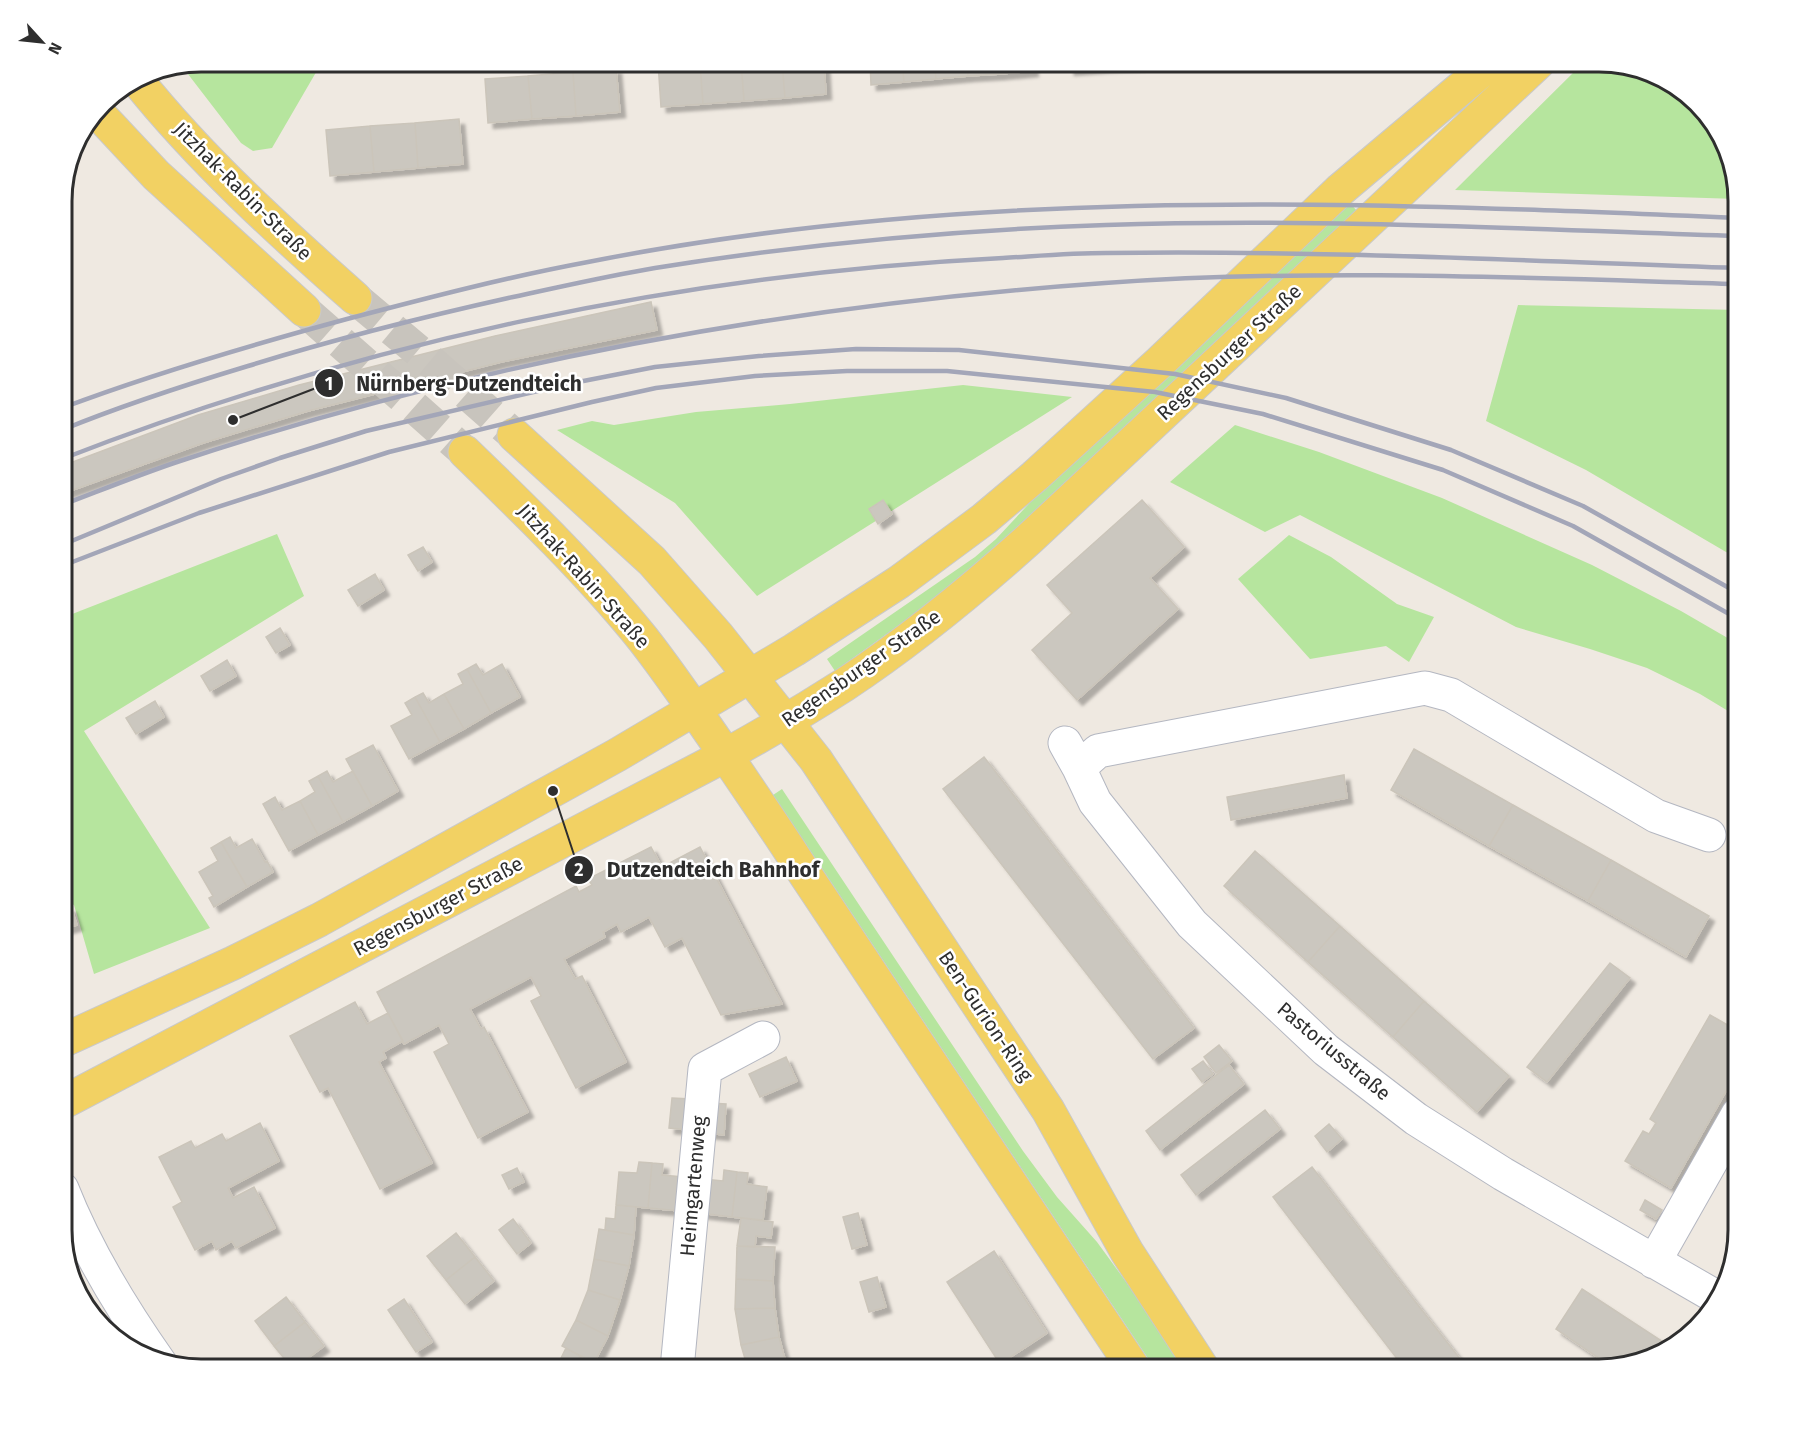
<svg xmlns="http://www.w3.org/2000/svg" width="1800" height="1431" viewBox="0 0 1800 1431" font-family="'Fira Sans',sans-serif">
<defs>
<filter id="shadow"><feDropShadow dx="5.5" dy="5.5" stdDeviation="1.5" flood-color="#0004"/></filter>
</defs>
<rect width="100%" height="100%" fill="#efe9e1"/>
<!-- green -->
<path fill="#b6e59e" d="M201,62H322L272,148L253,151L241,143L181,65Z
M1588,62H1600L1644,69L1691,96L1724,139L1738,199L1455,190L1578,68Z
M1347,200L1358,212L1008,538L937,598L835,671L827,659L975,557L996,539L1051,480Z
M1518,305L1738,310V559L1586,470L1486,421Z
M963,385L1072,397L757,596L675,503L557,430L592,421L614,425L696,412L790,404Z
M1235,425L1319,452L1442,498L1592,565L1681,611L1738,644V717L1700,694L1647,668L1590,649L1516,627L1300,515L1265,532L1170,482Z
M277,534L304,596L84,731L210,928L94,974L74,905L62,898V618Z
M1289,535L1331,557L1397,604L1434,617L1409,662L1386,646L1310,659L1238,579Z
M782,789L1023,1151L1057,1197L1097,1242L1140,1301L1186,1369H1155L773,795Z"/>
<!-- building -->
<path fill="#cbc7bf" stroke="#cbc5ba" stroke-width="1.5" filter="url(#shadow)" d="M658,62H700L703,104L661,107Z
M700,62H741L744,101L703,104Z
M741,62H782L785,98L744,101Z
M782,62H824L826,94L785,98Z
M870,62H902L904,82L871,85Z
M902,62H934L936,79L904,82Z
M934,62H967L968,76L936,79Z
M967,62H1000L1001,74L968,76Z
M1000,62H1032L1033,71L1001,74Z
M1068,62H1103L1104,67L1069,70Z
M1103,62H1138L1139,65L1104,67Z
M616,68L620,112L576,116L573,72Z
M573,72L576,116L532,119L528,76Z
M528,76L532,119L488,123L485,79Z
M459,119L463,164L418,168L415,123Z
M415,123L418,168L374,172L370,126Z
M370,126L374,172L330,176L326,130Z
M651,302L657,330L501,362L308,411L203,443L62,494V466L198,415L299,385L495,336Z
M883,500L892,514L878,524L869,509Z
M1142,500L1184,547L1150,578L1178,609L1077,700L1032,650L1072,613L1047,585Z
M423,547L432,562L418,571L408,555Z
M375,574L384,590L358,606L348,590Z
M280,628L290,645L276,653L266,637Z
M227,660L236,676L210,691L201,676Z
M476,664L483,675L502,664L520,697L491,713L467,669Z
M467,669L491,713L464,729L444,694L463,684L458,674Z
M423,693L429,703L444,694L464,729L440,742L415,697Z
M415,697L440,742L409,759L391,726L412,715L405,703Z
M155,701L164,717L136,734L126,718Z
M373,745L398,791L372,806L346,759Z
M1414,749L1513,805L1489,846L1391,790Z
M984,757L1194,1028L1153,1059L943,789Z
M327,771L333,782L353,771L372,806L343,822L318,776Z
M1344,775L1347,798L1231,820L1227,797Z
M318,776L343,822L318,835L300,801L315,792L309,781Z
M275,797L282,810L300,801L318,835L289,851L263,804Z
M1513,805L1611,860L1588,901L1489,846Z
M230,837L236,848L252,839L265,862L267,861L273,872L247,887L221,842Z
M221,842L247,887L214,907L209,898L213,896L199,872L218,861L211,848Z
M651,847L662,867L700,847L782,1004L721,1015L682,938L665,947L649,917L621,932L617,924L603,932L605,937L564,959L575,979L582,976L626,1062L576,1088L531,1001L541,996L531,977L470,1009L481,1029L484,1027L528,1112L478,1138L434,1052L449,1044L439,1025L404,1044L377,992L576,886L579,892L592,885L588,879Z
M1255,851L1340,926L1308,962L1224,886Z
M1611,860L1709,916L1686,957L1588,901Z
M71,907L77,925L64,929L62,924V910Z
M1340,926L1424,1001L1393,1037L1308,962Z
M1610,963L1630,978L1547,1082L1527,1067Z
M1424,1001L1509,1076L1477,1112L1393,1037Z
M355,1002L367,1024L388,1013L403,1041L383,1052L386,1058L379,1062L432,1163L380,1189L328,1088L320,1092L290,1036Z
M1710,1015L1738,1031V1070L1671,1188L1625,1161L1643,1131L1649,1134L1656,1123L1650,1119Z
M1219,1045L1232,1061L1216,1073L1204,1057Z
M786,1057L797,1081L760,1097L749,1074Z
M1203,1061L1213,1074L1202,1082L1192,1069Z
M1229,1065L1244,1084L1160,1150L1146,1131Z
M672,1098L691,1099L688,1130L669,1128Z
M710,1103L726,1104L724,1135L707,1133Z
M1265,1110L1280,1129L1196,1195L1181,1175Z
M260,1123L279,1161L228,1188L233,1198L254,1187L275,1228L236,1248L232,1241L216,1250L212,1241L195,1250L173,1207L182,1202L159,1157L191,1141L195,1148L222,1134L226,1141Z
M1329,1124L1342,1139L1327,1152L1315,1136Z
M639,1162L652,1163L648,1208L616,1205L619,1172L637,1173Z
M652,1163L663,1164L662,1175L683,1177L680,1211L648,1208Z
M1312,1167L1414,1300L1468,1369H1405L1273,1197Z
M517,1168L524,1182L509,1189L502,1175Z
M724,1170L737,1172L732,1217L700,1213L704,1179L723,1181Z
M737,1172L748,1173L747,1184L767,1187L763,1220L732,1217Z
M1645,1200L1662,1210L1656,1219L1640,1210Z
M616,1205L636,1207L634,1235L605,1230L606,1218L615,1219Z
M858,1213L867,1245L852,1249L843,1217Z
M741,1218L773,1222L771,1238L756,1236L755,1247L737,1246Z
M513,1219L531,1243L517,1254L499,1230Z
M599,1229L634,1235L629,1266L594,1259Z
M456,1233L475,1257L446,1280L427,1256Z
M737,1246L775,1247L773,1281L736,1279Z
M994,1251L1047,1333L1000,1364L947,1282Z
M475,1257L494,1281L465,1304L446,1280Z
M594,1259L629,1266L620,1300L588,1290Z
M877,1277L886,1307L869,1312L860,1282Z
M736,1279L773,1281L775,1308L735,1309Z
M1582,1289L1637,1325L1671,1347L1661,1355L1612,1367L1556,1329Z
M588,1290L620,1300L608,1336L576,1320Z
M286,1297L305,1322L274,1346L255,1321Z
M404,1299L432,1342L416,1352L388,1310Z
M775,1308L779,1337L741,1345L735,1309Z
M576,1320L608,1336L594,1363L562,1346Z
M305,1322L324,1346L293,1369L274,1346Z
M779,1337L786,1363L766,1369H748L741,1345Z
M566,1348L580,1356L573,1369H554L552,1365L560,1360Z
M309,1358L320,1369H295Z
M900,1359L909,1369H888Z
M340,1360L357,1369H335Z
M548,1360L554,1369H533Z"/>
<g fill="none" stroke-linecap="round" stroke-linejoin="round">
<!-- major-tunnel -->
<path stroke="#c8c4bd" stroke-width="33" stroke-dasharray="33 16" stroke-linecap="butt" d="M355,298L436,366L514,435
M304,310L465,452"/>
<defs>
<path id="minor" d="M1065,743L1079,768
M1709,835L1656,816L1451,695L1425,688L1098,751L1079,768L1095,802L1192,924L1326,1050L1416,1119L1503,1174L1718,1298
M62,1189C86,1250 122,1309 160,1363
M1654,1262L1738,1114
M677,1369L705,1069L763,1038"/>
<path id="major" d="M136,79C201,160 278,230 355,298
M97,112L156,175L304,310
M514,435L652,561L718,636L816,760L1048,1110L1127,1252L1203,1369
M465,452C527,512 589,572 643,639C672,676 698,715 725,754C751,793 778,831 803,871L1134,1369
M62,1041L233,963L319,920L617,755L794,650L899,582L984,519L1035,476L1160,362L1340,190L1492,62
M62,1103L726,755C766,733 805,710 844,685C909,642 970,592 1028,540L1539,62"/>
</defs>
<!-- minor casing -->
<use href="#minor" stroke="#b4b7c1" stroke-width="35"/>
<!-- major casing -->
<use href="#major" stroke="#c9c9c9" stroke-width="35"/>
<!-- minor -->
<use href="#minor" stroke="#fff" stroke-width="33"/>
<!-- major -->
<use href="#major" stroke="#f2d163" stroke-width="33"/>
<!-- rail -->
<path stroke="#a3a6b8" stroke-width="4.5" d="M62,408C155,373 251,345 347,319C427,298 507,277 588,262C684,243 787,229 885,220C1168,194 1455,206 1738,218
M62,430C123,405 185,385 248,366C335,339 423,317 513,297C560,287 607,276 655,268C804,244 955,230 1106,225C1317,218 1528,229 1738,236
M62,459C362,342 682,274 1003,258C1037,256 1072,253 1106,253C1317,250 1528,261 1738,268
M62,505C99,491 136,476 174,463C475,363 789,305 1105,283C1316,268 1528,278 1738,284
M62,545L221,479L280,458L366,431L568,384L655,367L759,356L856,349L959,350L1175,374L1286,398L1451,450L1583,506L1738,593
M62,566L199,513L389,452L592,402L656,388L755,376L847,371H947L1155,392L1263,414L1443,470L1573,526L1738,619"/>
</g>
<g text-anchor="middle" stroke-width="5" stroke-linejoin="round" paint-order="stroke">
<!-- street labels -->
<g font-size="20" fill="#2e2e2e" stroke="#fff">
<text transform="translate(243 191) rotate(45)" y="7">Jitzhak-Rabin-Straße</text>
<text transform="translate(1229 352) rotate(-43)" y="7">Regensburger Straße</text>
<text transform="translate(584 576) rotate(48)" y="7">Jitzhak-Rabin-Straße</text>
<text transform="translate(861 668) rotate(-35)" y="7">Regensburger Straße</text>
<text transform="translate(438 906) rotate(-28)" y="7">Regensburger Straße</text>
<text transform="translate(986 1016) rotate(56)" y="7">Ben-Gurion-Ring</text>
<text transform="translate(1334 1051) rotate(40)" y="7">Pastoriusstraße</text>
<text transform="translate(693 1186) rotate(-85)" y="7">Heimgartenweg</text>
</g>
</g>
<!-- crop -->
<path d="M0 0H1800V1431H0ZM201 72H1599A129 129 0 0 1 1728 201V1230A129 129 0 0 1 1599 1359H201A129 129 0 0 1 72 1230V201A129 129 0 0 1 201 72Z" fill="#fff" fill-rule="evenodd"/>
<path fill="none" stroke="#2e2e2e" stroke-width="3" d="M201 72H1599A129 129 0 0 1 1728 201V1230A129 129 0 0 1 1599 1359H201A129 129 0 0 1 72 1230V201A129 129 0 0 1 201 72Z"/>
<!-- callouts -->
<path fill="none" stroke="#2e2e2e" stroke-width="2" d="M233 420L329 383M553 791L579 870"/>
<g fill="#2e2e2e" stroke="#fff" stroke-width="2">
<circle cx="233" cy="420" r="6"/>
<circle cx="553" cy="791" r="6"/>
<circle cx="329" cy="383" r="15"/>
<circle cx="579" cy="870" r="15"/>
</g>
<g font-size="18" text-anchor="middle" font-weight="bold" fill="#fff">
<text x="329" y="390">1</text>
<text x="579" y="876">2</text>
</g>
<g font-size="21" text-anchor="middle" font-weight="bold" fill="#2e2e2e" stroke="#fff" stroke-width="5" stroke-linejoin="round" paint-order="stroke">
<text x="469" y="391">Nürnberg-Dutzendteich</text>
<text x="713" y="877">Dutzendteich Bahnhof</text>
</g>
<!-- north arrow -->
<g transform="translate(42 42) rotate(117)" stroke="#ffffff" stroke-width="4.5" paint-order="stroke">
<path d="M0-4.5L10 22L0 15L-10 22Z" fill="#2e2e2e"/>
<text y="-9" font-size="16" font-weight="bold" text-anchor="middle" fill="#2e2e2e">N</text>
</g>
</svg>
